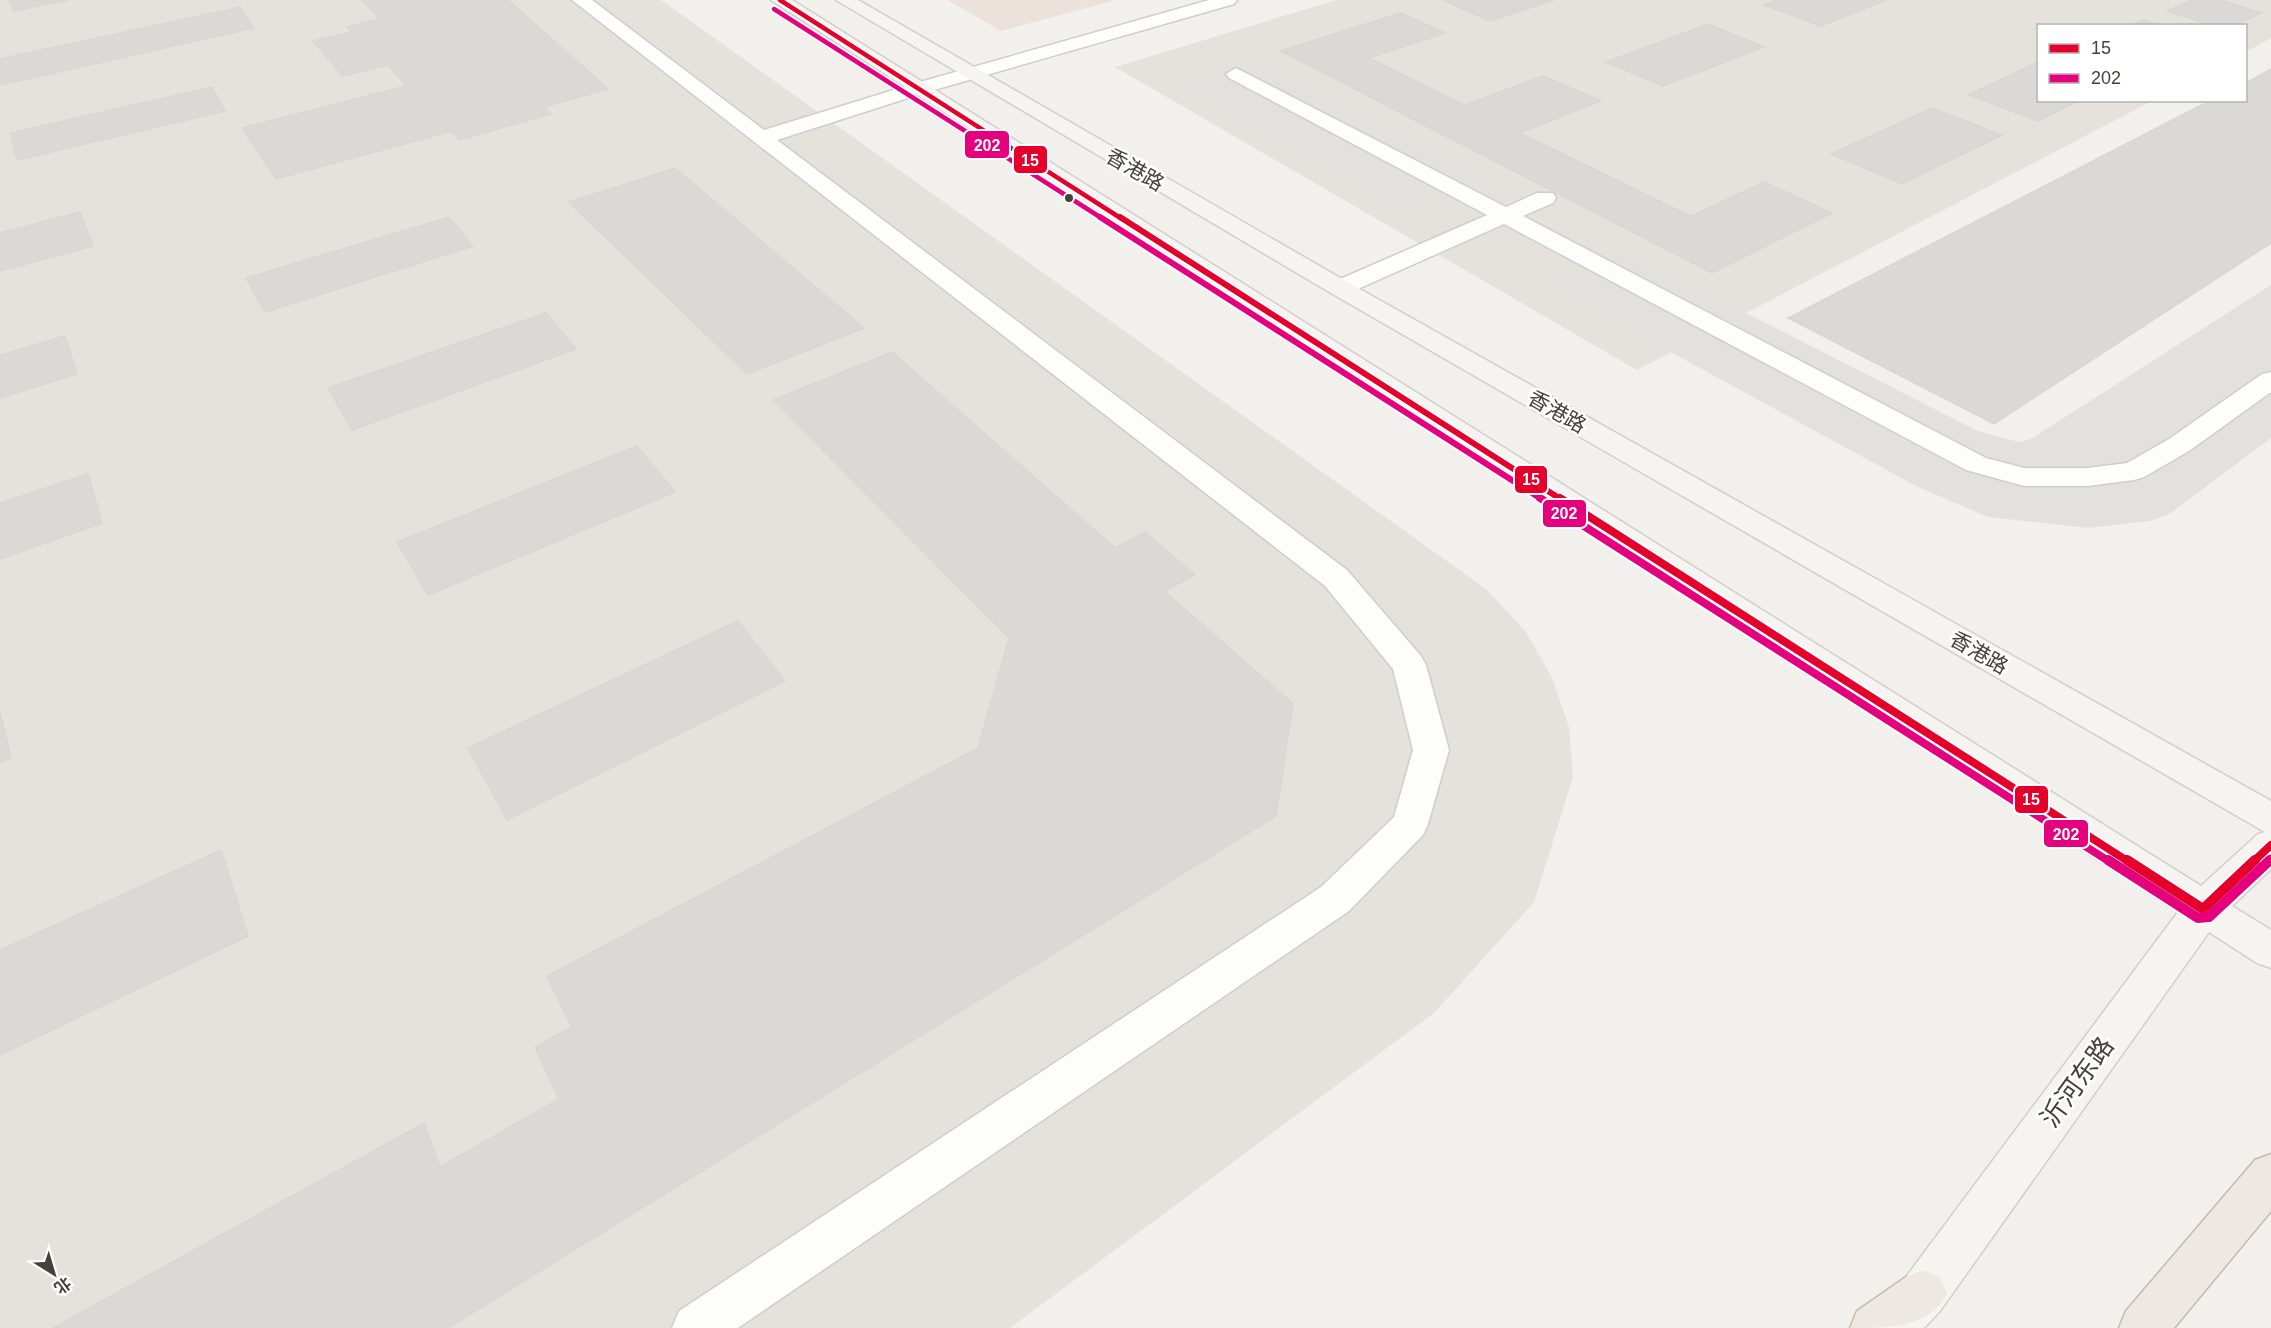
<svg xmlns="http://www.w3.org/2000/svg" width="2271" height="1328" viewBox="0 0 2271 1328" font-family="Helvetica,'Noto Sans SC',sans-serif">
<rect width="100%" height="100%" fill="#f2f0ed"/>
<!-- residential -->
<path fill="#e5e1dc" d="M0,0H661L1486,589L1526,632L1552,678L1569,727L1573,777L1534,902L1434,1013L1010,1328H0Z
M1336,0H2271V38L2246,52V26H2038V100L2152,101L1637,370L1115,67Z"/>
<!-- commercial -->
<path fill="#ece2db" d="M947,0H1116L1001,31Z"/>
<!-- parking -->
<path fill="#e3e1de" d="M1256,59L1483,176L1402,210L1178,85Z
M1620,249L1978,431L2019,442L2031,439L2271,285V438L2171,513L2150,521L2088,528L1988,517L1916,486L1548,285Z"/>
<!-- building -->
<path fill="#dbd9d6" stroke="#dad7d3" stroke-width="1.5" d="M9,0H68L13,11Z
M362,0H508L608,89L544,107L551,114L459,140L452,131L276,179L242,128L406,86L388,65L343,76L313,41L351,32L347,27L380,19Z
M1443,0H1554L1490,21Z
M1777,0H1886L1821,26L1764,5Z
M2193,0H2220L2262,13L2233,26H2213L2167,11Z
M240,7L254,28L0,85V59Z
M1401,13L1445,33L1324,73L1280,51Z
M2144,20L2161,26H2130Z
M1708,24L1764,47L1663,86L1606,62Z
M1369,58L1464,105L1418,122L1324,73Z
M2038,62V100H2080L2038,121L1968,95Z
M2271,69V243L1994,424L1788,318L2211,100H2246V83Z
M1543,76L1601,101L1475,151L1418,122Z
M212,87L225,111L17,160L10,133Z
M1932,108L2002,135L1902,184L1831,154Z
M1520,133L1690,216L1644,238L1475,151Z
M675,168L864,328L747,374L569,202Z
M1764,182L1832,213L1712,273L1644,238Z
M80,212L93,246L0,271V233Z
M449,217L473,246L265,312L246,278Z
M546,313L576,349L352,430L328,388Z
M65,336L77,374L0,398V355Z
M892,352L1115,548L1145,532L1195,575L1164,591L1293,704L1276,816L448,1328H53L424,1123L440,1167L559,1099L535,1047L572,1027L547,976L978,748L1009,638L773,400Z
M637,446L675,492L428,595L397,542Z
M88,474L102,523L0,559V503Z
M738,621L785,681L507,820L468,748Z
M0,712L11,758L0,762Z
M221,850L248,936L0,1055V950Z"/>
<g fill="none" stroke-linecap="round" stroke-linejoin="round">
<defs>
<path id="service" d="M572,0H592L764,130L913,84H927L930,88L927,92L777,140L1347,570L1421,656L1426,665L1449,750L1428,824L1423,835L1349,911L738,1328H672L679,1311L1321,887L1394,817L1413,750L1393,669L1325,586Z
M1236,68L1506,207L1537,193H1553L1556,198L1553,203L1523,216L1986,458L2024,468H2088L2127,463L2169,439L2262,374L2271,372V392L2189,451L2144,477L2134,480L2088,486H2024L1966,470L1504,224L1349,293L1340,295L1331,293L1328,288L1331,283L1487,215L1229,78L1226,74Z"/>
<path id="tertiary" d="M1209,0H1237L1234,4L927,92L920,94L910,88L913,84Z"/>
<path id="secondary" d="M771,0H792L2201,886L2258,834L2265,832L1331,293L836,0H858L1349,283L2271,801V869L2232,906L2271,930V968L2257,963L2209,932L1940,1311L1924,1328H1867L1874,1311L1906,1277L2178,912Z"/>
<path id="trunk" d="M2271,1154V1211L2174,1328H2119L2126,1311L2255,1160Z
M1923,1270L1940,1277L1947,1294C1928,1328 1891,1328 1850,1328L1857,1311L1906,1277Z"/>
</defs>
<!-- service casing -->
<use href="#service" stroke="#d0cdca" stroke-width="3"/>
<!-- tertiary casing -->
<use href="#tertiary" stroke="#d0cdca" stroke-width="3"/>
<!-- secondary casing -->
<use href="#secondary" stroke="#d3cec8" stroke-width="3"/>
<!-- trunk casing -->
<use href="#trunk" stroke="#c7b9ac" stroke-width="3"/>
<!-- service -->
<use href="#service" fill="#fdfdfc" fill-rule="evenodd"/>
<!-- tertiary -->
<use href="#tertiary" fill="#fdfdfc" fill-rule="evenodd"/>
<!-- secondary -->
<use href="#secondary" fill="#f6f4f1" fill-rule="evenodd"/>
<!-- trunk -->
<use href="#trunk" fill="#eee8e2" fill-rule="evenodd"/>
<defs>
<path id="bus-1-far3" d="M780,0L1122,219"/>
<path id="bus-1-far2" d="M1120,217L1562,500"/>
<path id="bus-1-far1" d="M1560,498L2129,862
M2253,862L2271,845"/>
<path id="bus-1" d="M2127,860L2203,909L2255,860"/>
<path id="bus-2-far3" d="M774,9L1103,219"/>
<path id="bus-2-far2" d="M1100,217L1543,500"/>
<path id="bus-2-far1" d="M1540,498L2110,862
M2268,862L2271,859"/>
<path id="bus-2" d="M2108,860L2198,918L2209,917L2270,860"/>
</defs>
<!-- bus-1-far3 casing -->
<use href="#bus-1-far3" stroke="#fff" stroke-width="8"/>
<!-- bus-1-far2 casing -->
<use href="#bus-1-far2" stroke="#fff" stroke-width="10"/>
<!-- bus-1-far1 casing -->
<use href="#bus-1-far1" stroke="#fff" stroke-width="12"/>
<!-- bus-1 casing -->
<use href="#bus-1" stroke="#fff" stroke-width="14"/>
<!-- bus-2-far3 casing -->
<use href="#bus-2-far3" stroke="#fff" stroke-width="8"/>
<!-- bus-2-far2 casing -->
<use href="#bus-2-far2" stroke="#fff" stroke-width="10"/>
<!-- bus-2-far1 casing -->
<use href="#bus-2-far1" stroke="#fff" stroke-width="12"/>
<!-- bus-2 casing -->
<use href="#bus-2" stroke="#fff" stroke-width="14"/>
<!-- bus-1-far3 -->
<use href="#bus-1-far3" stroke="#e4002b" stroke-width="4.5"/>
<!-- bus-1-far2 -->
<use href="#bus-1-far2" stroke="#e4002b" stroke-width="6"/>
<!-- bus-1-far1 -->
<use href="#bus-1-far1" stroke="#e4002b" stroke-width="8"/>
<!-- bus-1 -->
<use href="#bus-1" stroke="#e4002b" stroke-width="10"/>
<!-- bus-2-far3 -->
<use href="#bus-2-far3" stroke="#e5007d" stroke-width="4.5"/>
<!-- bus-2-far2 -->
<use href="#bus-2-far2" stroke="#e5007d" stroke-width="6"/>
<!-- bus-2-far1 -->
<use href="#bus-2-far1" stroke="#e5007d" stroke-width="8"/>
<!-- bus-2 -->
<use href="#bus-2" stroke="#e5007d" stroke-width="10"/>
</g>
<!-- markers -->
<circle fill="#47403a" stroke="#fff" stroke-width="2" cx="1069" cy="198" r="5"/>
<g text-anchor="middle" stroke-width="5" stroke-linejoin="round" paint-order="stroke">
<!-- street labels -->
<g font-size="21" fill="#47403a" stroke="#fff">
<text transform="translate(1135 170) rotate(30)" y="7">香港路</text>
<text transform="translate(1557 412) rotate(30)" y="7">香港路</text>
<text transform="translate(1979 653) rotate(30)" y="7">香港路</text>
</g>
<!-- near-street labels -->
<g font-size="26" fill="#47403a" stroke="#fff">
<text transform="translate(2077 1082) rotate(-54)" y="9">沂河东路</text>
</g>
</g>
<g stroke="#fff" stroke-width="2">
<rect x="964" y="130" width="46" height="29" rx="6" fill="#e5007d"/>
<rect x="1013" y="145" width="35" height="29" rx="6" fill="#e4002b"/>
<rect x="1514" y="465" width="34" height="29" rx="6" fill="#e4002b"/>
<rect x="1542" y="499" width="45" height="29" rx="6" fill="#e5007d"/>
<rect x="2014" y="785" width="35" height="29" rx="6" fill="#e4002b"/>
<rect x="2043" y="819" width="46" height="29" rx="6" fill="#e5007d"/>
</g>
<g font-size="16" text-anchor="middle" font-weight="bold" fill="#fff">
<text x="987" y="151">202</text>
<text x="1030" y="166">15</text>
<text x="1531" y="485">15</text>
<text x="1564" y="519">202</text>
<text x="2031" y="805">15</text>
<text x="2066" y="840">202</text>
</g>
<!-- legend -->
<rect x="2037" y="24" width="210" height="78" fill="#ffffff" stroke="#b5b3b0" stroke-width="1.5"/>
<rect x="2049" y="44" width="30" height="9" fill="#e4002b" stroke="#b5b3b0" stroke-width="1.5"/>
<text x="2091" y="54" font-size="18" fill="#47403a">15</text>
<rect x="2049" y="74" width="30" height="9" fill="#e5007d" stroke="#b5b3b0" stroke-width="1.5"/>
<text x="2091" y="84" font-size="18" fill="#47403a">202</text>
<!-- north arrow -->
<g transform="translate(54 1274) rotate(143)" stroke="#ffffff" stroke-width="4.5" paint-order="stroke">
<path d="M0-4.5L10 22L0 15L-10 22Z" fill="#47403a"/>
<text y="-9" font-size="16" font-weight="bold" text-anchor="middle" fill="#47403a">北</text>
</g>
</svg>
